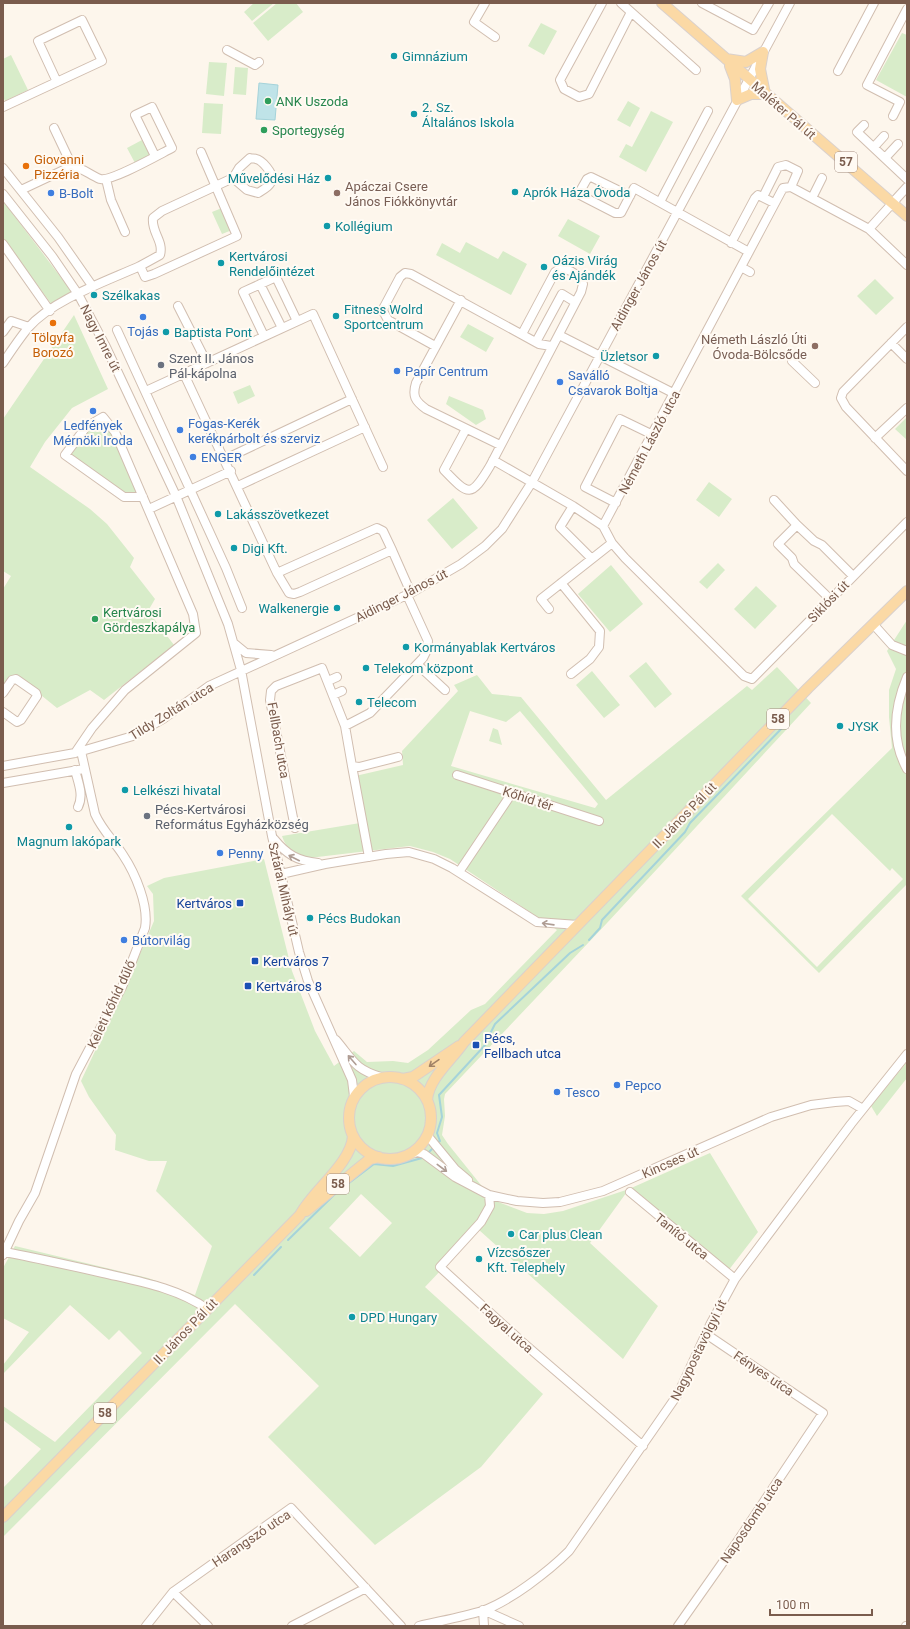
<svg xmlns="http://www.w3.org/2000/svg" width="910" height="1629" viewBox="0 0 910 1629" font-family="Roboto,sans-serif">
<rect width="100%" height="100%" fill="#fdf6ec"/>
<!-- green -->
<path fill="#d8ecc9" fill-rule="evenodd" d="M254,3H274L252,21L244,12Z
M277,3H296L303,12L268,41L253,23Z
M541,23L557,31L544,55L528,46Z
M902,33L907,35V97L876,80Z
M11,55L28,90L5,101L3,97V59Z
M209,62L227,63L224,96L206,94Z
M235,67L248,68L246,95L233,94Z
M628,101L640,108L630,127L617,120Z
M204,103L223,104L221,134L202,133Z
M651,111L673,122L646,172L619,157L626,144L632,147Z
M142,140L150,155L135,163L127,148Z
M3,201L72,292L52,305L3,238Z
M222,208L232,230L222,234L212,212Z
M568,219L600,236L590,254L558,236Z
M466,242L498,259L503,251L527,264L511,295L436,255L442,243L460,253Z
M875,279L894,298L876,315L857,296Z
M74,315L108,389L72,408L45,442L30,467L90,509L107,524L134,558L130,567L155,599L148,611L174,645L104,700L90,690L57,708L16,675L3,693V589L11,576L3,571V419Z
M468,324L494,338L486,352L460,337Z
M250,385L255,396L238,404L233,392Z
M449,396L483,410L486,419L476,425L446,404Z
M907,417V440L895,429Z
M103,418L108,422L142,497H124L66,455L86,427Z
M709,482L732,499L719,517L696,500Z
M453,498L478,528L452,549L427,520Z
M718,563L725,570L707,589L699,582Z
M611,565L643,604L610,632L578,594Z
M756,586L777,606L755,629L734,609Z
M907,620V884L819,973L741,896L892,748L889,717V690L896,669L887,651ZM832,814L890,871L892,868L903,879L817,967L748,899Z
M646,662L672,694L655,708L629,676Z
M777,667L811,703L607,923L445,1094L444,1099L445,1116L442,1135L448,1144L493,1200L527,1213L544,1214L563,1211L629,1189L710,1153L758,1232L728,1271L629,1189L590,1243L658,1306L623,1359L479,1230L425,1287L543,1394L481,1467L375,1545L268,1437L319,1386L235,1304L3,1537V1488L41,1449L3,1420V1406L55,1442L142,1353L119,1330L109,1340L70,1305L3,1374V1365L29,1332L3,1318V1268L15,1246L148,1278L195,1295L212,1246L156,1191L167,1161H149L115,1150L116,1135L89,1097L81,1081L133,970L154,921L153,894L147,886L164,878L264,859L292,971L315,1031L334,1066L354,1051L367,1062L393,1061L408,1063L428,1050L471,1010L485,1004L557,930L450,859L433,852L410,846L309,858C296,854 286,850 282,836L360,823L351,777L403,765L402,751L458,691L454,685L477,675L492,694L521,697L606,800L747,686L752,690ZM470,711L506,722L520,711L598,804L595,808L451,766ZM361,1194L392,1223L360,1257L329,1228Z
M592,671L620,705L604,718L576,685Z
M493,728L498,730L502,745L489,741Z
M907,1062V1078L877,1116L871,1106Z"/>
<!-- water -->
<path fill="#bfe3e8" stroke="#a5d3da" d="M259,83L278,85L275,120L256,119Z"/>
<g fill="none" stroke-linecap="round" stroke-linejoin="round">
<!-- stream -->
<path stroke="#a5d3da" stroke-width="2" d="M589,940L600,928L602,920L685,832L690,823L784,726
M489,1036L495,1024L570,953L583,945
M438,1142L440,1141L437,1133L442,1117L439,1095L487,1043
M428,1153L433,1148
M349,1183L374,1164L393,1166L422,1158
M288,1240L336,1193
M254,1275L281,1247"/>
<defs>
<path id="minor" d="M485,3L474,22L495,37
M602,3L560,80L564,89L579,97L589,94L631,12
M621,3L696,70
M702,3L753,30L769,3
M227,50L255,65L259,62
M838,71L874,3
M3,107L102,61L82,20L38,41L57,82
M893,116L900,102L867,85L907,9
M864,125L857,132L907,179
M54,128L72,166
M874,147L884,136
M885,158L898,144
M3,168L58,237L93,287
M106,179L111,200L125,232
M21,190L72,166C83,168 90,175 100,179C111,182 160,154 172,148L152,107L135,115L155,156
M3,194L52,256L78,294L105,345L176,496L228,624L241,670L272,836L299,952L308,981L352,1080L354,1096
M630,196L591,177L587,179L579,193L580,195L615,213H621L634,188L749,252
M763,197L778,167L786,165L798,171L791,187
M812,198L822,178
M660,202L708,111
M869,229L889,207L894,205L896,199L907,187
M731,243L755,198L758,195L774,203
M3,244L50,311
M907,265L869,229L791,187L783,188L603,526L612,543L625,558L744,676L752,679L907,522
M140,266L160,255C164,241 151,232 153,218L162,211L233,178L247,190L258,193C263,190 271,186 272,179C273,173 262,160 256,159C254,158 252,159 250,158L239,168L233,178
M741,267L750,272
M260,284L282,328
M461,300L416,383C412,396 415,401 426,409L500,445
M178,306L207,363
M907,327L843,392L841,398L846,407L907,471
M117,330L226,568L242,608
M3,332L11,321L29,327
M559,335L675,394
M264,336L243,292L276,277L297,321
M536,342L562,294L575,302
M891,343L907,359
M435,346L388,320L383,311L384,307L400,277L405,273L411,274L539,344L551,346
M792,361L815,383
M3,363C11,351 19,339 28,328C52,300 107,281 140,266L145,277L154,274L237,236L201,152
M184,374L277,573L289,593L294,594L300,592L392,550L411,593
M146,391L313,314L383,467
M466,429L444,470C469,496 471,498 490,466L581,292L583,284C579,274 564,264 555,272L522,334
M875,438L907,408
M225,459L352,399
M493,460L573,506L603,526
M238,486L365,427
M774,500L797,525
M616,503L585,487L620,419L651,434
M573,506L560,527L592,559
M149,509L231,471
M277,573L377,528L383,531L392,550
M561,583L600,631L599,647L590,659L571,674
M830,599L794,564L792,558L778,544L797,525L814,541L822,545L853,576
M549,609L541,599L612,543
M874,625L892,645L907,651
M235,644L246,653L271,655
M418,665L445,690
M907,677C894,708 891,740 907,769
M328,681L337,677
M3,693L12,680L16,679L36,693L37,696L21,720L17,722L3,712
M333,695L342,691
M345,726L370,713L423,658L427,650L428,641L407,595
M75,753L92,728L125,690L196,633L193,614L115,432L103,417L86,427L65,455L124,497H143
M3,766L75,753L133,736L163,719L209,686L411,593L461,564L485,546L502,529L532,482L790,3
M352,766L369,857
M75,770C78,782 84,795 78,807
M457,775L599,821
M3,783L84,769
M295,828L270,700L271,691L276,686L322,668L345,726L352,766L359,767L398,757
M274,839C287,855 298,861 318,863
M459,872L512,793
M281,874L325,864L386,854L409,852L434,859L452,868L537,922L578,925
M336,1040C353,1060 354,1069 381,1077
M427,1135L455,1169L468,1180
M409,1154L417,1152L424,1154L455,1177L489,1195L517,1201L543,1203L560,1202L603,1191L771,1117L811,1105L835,1102L849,1101L863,1109
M630,1192L735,1279
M489,1195L490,1206L481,1222L440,1267L521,1341L643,1446
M4,1253H10C41,1259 72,1266 103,1273C137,1281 178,1288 207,1309
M3,1255L19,1221L35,1193L76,1074L122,987L145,928C149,905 135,873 123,855C114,841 102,830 95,814L81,751
M173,1592L208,1626
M483,1610L519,1626
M483,1610L484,1626
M146,1626L173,1592L291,1508L401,1626
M292,1626L366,1588
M419,1626C440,1621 462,1617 482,1611C509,1602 549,1571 569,1551L678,1394L710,1325L735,1279L851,1124L907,1054
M678,1626L735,1545L823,1413L706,1334
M906,1626H907"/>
<path id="major" d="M662,3L907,216
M763,52L760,69L765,94
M726,59L746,62L763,52
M730,66L735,79L737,100
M737,100L751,94H765
M349 1118a41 41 0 1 1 82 0a41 41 0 1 1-82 0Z
M403,1079L413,1077L459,1046
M427,1100C429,1078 451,1061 464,1042L808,688L907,591
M306,1211L370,1159L379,1157
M3,1517L300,1215C313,1190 351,1164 353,1136"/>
</defs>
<!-- minor casing -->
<use href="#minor" stroke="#d1beb0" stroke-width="10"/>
<!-- major casing -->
<use href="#major" stroke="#dad1cd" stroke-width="12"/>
<!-- minor -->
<use href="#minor" stroke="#fff" stroke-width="8"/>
<!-- major -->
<use href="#major" stroke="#fbd9a5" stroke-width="10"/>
</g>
<!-- one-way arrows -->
<defs><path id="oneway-shaft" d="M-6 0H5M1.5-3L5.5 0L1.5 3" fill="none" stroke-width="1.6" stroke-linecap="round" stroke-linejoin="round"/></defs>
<g stroke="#af9d94">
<use href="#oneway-shaft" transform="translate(294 858) rotate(-153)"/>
<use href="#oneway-shaft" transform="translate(548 924) rotate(-172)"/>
<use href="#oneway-shaft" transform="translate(352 1060) rotate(-131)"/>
<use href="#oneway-shaft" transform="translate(442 1168) rotate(37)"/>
</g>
<use stroke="#a18267" href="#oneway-shaft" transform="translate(434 1063) rotate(145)"/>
<!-- markers -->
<g fill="#0f9aa8" stroke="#fffaf3" stroke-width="1.5">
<circle cx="394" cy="56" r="4"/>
<circle cx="414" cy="114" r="4"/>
<circle cx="328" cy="178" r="4"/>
<circle cx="515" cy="192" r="4"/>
<circle cx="327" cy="226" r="4"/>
<circle cx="221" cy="263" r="4"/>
<circle cx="544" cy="267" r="4"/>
<circle cx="94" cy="295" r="4"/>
<circle cx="336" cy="316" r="4"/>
<circle cx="166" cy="332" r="4"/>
<circle cx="656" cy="356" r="4"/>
<circle cx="218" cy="514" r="4"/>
<circle cx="234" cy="548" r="4"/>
<circle cx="337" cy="608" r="4"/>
<circle cx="406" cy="647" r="4"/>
<circle cx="366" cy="668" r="4"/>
<circle cx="359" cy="702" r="4"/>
<circle cx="840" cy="726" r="4"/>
<circle cx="125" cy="790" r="4"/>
<circle cx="69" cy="827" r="4"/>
<circle cx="310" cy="918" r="4"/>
<circle cx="511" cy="1234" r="4"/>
<circle cx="479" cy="1259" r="4"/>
<circle cx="352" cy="1317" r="4"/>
</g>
<g fill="#2e9e5b" stroke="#fffaf3" stroke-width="1.5">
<circle cx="268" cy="101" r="4"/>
<circle cx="264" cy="130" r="4"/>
<circle cx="95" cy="619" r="4"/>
</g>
<g fill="#e8710a" stroke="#fffaf3" stroke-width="1.5">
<circle cx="26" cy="166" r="4"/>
<circle cx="53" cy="323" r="4"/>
</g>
<g fill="#3f7fe0" stroke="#fffaf3" stroke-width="1.5">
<circle cx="51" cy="193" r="4"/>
<circle cx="143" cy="317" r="4"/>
<circle cx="397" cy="371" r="4"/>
<circle cx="560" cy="382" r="4"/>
<circle cx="93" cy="411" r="4"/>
<circle cx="180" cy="430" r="4"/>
<circle cx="193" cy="457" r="4"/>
<circle cx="220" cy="853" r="4"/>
<circle cx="124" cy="940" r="4"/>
<circle cx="617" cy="1085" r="4"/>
<circle cx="557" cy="1092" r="4"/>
</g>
<g fill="#8d6e63" stroke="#fffaf3" stroke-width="1.5">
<circle cx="337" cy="193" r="4"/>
<circle cx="815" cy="346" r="4"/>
</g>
<g fill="#6b7280" stroke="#fffaf3" stroke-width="1.5">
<circle cx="161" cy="365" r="4"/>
<circle cx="147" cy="816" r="4"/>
</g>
<g fill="#1a4fb4" stroke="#fffaf3" stroke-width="1.5">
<rect x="236" y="899" width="8" height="8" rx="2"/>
<rect x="251" y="957" width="8" height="8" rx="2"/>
<rect x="244" y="982" width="8" height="8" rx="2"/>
<rect x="472" y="1041" width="8" height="8" rx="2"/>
</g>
<g text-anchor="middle" stroke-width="4" stroke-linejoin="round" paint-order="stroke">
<!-- shield labels -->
<g fill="#fffaf3" stroke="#a28b7f" stroke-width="1">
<rect x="835" y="152" width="22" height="20" rx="3"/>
<rect x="767" y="709" width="22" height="20" rx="3"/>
<rect x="327" y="1174" width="22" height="20" rx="3"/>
<rect x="94" y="1403" width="22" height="20" rx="3"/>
</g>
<g font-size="12" font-weight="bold" fill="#7a5c4d">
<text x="846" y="166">57</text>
<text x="778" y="723">58</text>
<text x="338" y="1188">58</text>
<text x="105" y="1417">58</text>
</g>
<!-- culture labels -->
<g font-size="13" fill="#0d838f" stroke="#fffaf3" text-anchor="start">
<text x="402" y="61">Gimnázium</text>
<text x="422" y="112">2. Sz.<tspan x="422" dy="15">Általános Iskola</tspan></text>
<text x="320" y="183" text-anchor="end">Művelődési Ház</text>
<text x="523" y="197">Aprók Háza Óvoda</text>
<text x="335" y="231">Kollégium</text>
<text x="229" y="261">Kertvárosi<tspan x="229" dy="15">Rendelőintézet</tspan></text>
<text x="552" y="265">Oázis Virág<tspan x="552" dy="15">és Ajándék</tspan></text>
<text x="102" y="300">Szélkakas</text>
<text x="344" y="314">Fitness Wolrd<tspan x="344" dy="15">Sportcentrum</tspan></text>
<text x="174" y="337">Baptista Pont</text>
<text x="648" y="361" text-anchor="end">Üzletsor</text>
<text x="226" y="519">Lakásszövetkezet</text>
<text x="242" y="553">Digi Kft.</text>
<text x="329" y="613" text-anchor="end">Walkenergie</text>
<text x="414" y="652">Kormányablak Kertváros</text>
<text x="374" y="673">Telekom központ</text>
<text x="367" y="707">Telecom</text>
<text x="848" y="731">JYSK</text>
<text x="133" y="795">Lelkészi hivatal</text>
<text x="69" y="846" text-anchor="middle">Magnum lakópark</text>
<text x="318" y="923">Pécs Budokan</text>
<text x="519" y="1239">Car plus Clean</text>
<text x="487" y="1257">Vízcsőszer<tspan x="487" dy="15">Kft. Telephely</tspan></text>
<text x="360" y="1322">DPD Hungary</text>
</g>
<!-- leisure labels -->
<g font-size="13" fill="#27864d" stroke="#fffaf3" text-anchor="start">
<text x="276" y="106">ANK Uszoda</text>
<text x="272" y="135">Sportegység</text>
<text x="103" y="617">Kertvárosi<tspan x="103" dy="15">Gördeszkapálya</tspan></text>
</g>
<!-- street labels -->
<g font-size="13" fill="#7a5c4d" stroke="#fffaf3">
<text transform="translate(784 110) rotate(41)" y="5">Maléter Pál út</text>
<text transform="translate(638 285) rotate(-61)" y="5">Aidinger János út</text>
<text transform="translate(101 338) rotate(63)" y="5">Nagy Imre út</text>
<text transform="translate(649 442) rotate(-62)" y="5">Németh László utca</text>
<text transform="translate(401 595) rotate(-27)" y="5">Aidinger János út</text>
<text transform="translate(828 601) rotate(-46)" y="5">Siklósi út</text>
<text transform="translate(171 711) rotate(-32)" y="5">Tildy Zoltán utca</text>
<text transform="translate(279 740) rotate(80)" y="5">Fellbach utca</text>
<text transform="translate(528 798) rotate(18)" y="5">Kőhíd tér</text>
<text transform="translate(684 815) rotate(-46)" y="5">II. János Pál út</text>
<text transform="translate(284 889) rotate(77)" y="5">Sztárai Mihály út</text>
<text transform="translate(111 1004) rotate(-65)" y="5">Keleti kőhíd dűlő</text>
<text transform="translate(670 1162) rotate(-24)" y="5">Kincses út</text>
<text transform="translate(682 1236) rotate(39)" y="5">Tanító utca</text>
<text transform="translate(507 1328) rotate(42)" y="5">Fagyal utca</text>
<text transform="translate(185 1331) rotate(-46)" y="5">II. János Pál út</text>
<text transform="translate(698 1350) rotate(-64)" y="5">Nagypostavölgyi út</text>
<text transform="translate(764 1373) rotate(34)" y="5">Fényes utca</text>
<text transform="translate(751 1520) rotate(-56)" y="5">Naposdomb utca</text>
<text transform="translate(251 1538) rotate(-34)" y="5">Harangszó utca</text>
</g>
<!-- food labels -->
<g font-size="13" fill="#c56008" stroke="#fffaf3" text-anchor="start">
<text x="34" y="164">Giovanni<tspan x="34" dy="15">Pizzéria</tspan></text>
<text x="53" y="342" text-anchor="middle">Tölgyfa<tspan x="53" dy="15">Borozó</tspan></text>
</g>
<!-- education labels -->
<g font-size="13" fill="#785e54" stroke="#fffaf3" text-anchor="start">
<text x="345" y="191">Apáczai Csere<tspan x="345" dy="15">János Fiókkönyvtár</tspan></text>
<text x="807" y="344" text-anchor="end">Németh László Úti<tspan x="807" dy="15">Óvoda-Bölcsőde</tspan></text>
</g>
<!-- shop labels -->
<g font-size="13" fill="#366cbe" stroke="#fffaf3" text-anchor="start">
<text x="59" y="198">B-Bolt</text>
<text x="143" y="336" text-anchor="middle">Tojás</text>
<text x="405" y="376">Papír Centrum</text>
<text x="568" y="380">Saválló<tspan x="568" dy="15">Csavarok Boltja</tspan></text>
<text x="188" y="428">Fogas-Kerék<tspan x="188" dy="15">kerékpárbolt és szerviz</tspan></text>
<text x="93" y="430" text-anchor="middle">Ledfények<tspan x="93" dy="15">Mérnöki Iroda</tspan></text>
<text x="201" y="462">ENGER</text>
<text x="228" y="858">Penny</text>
<text x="132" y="945">Bútorvilág</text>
<text x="625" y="1090">Pepco</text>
<text x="565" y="1097">Tesco</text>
</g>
<!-- worship labels -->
<g font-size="13" fill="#5b616d" stroke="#fffaf3" text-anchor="start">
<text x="169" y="363">Szent II. János<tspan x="169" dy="15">Pál-kápolna</tspan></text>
<text x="155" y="814">Pécs-Kertvárosi<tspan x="155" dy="15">Református Egyházközség</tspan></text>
</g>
<!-- transit labels -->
<g font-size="13" fill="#164399" stroke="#fffaf3" text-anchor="start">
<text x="232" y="908" text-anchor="end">Kertváros</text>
<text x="263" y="966">Kertváros 7</text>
<text x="256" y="991">Kertváros 8</text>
<text x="484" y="1043">Pécs,<tspan x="484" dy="15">Fellbach utca</tspan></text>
</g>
</g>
<!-- border -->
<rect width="910" height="1629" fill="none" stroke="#7a5c4d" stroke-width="8"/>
<!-- scale -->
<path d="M770 1609v6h102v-6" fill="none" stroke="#7a5c4d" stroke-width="2"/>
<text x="776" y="1609" font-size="12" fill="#7a5c4d" stroke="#fffaf3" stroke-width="3" paint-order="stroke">100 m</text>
</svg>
